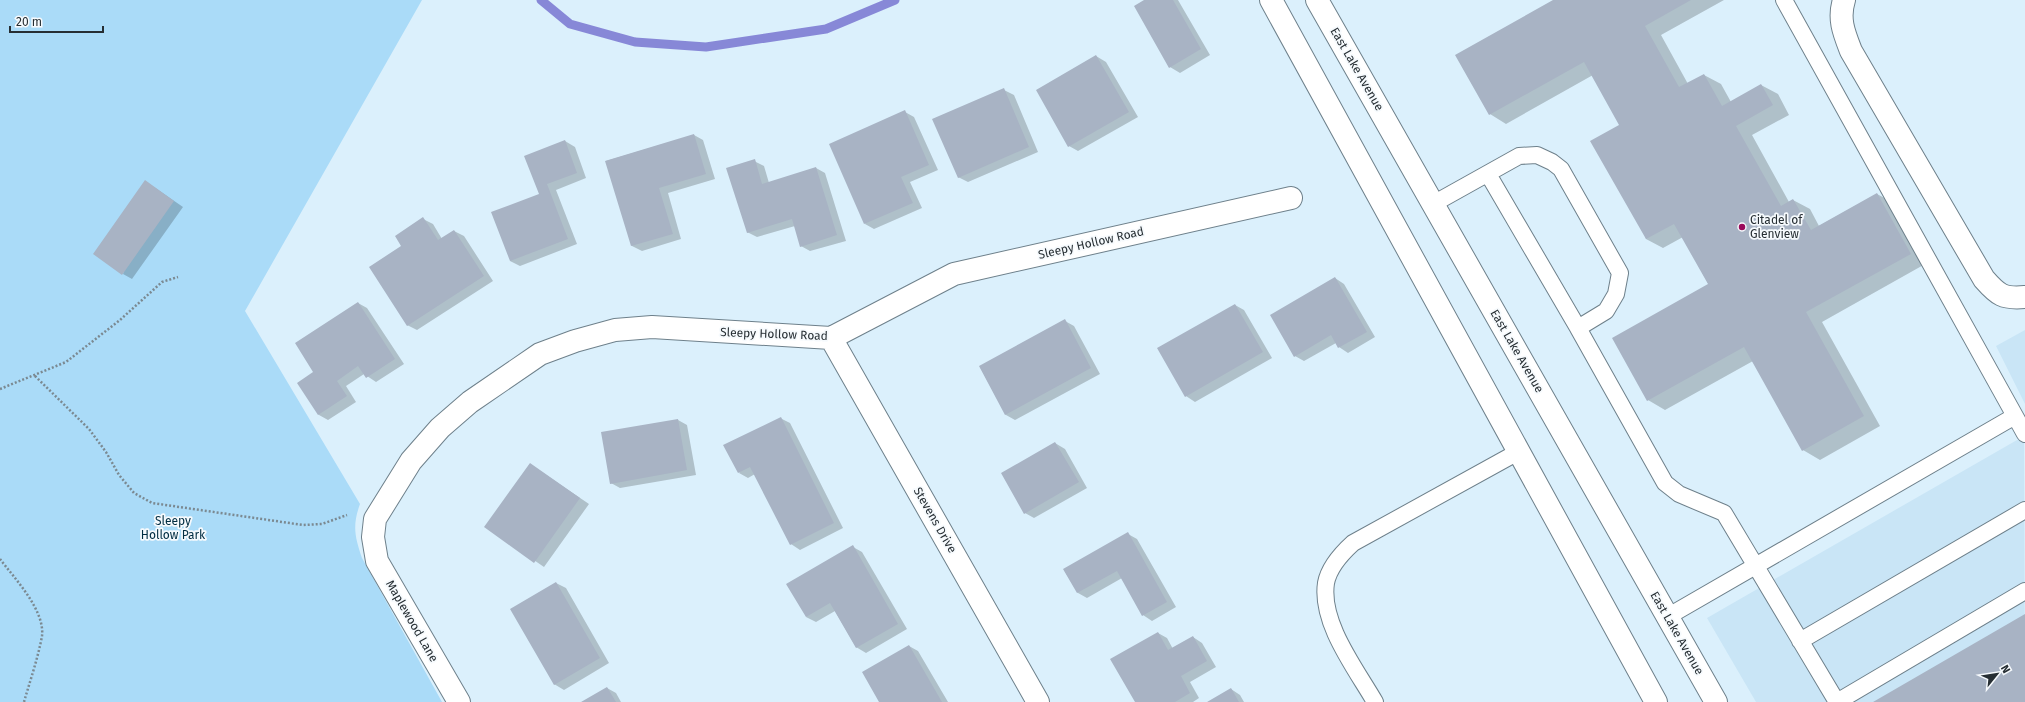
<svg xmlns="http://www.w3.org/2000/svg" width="2025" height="702" viewBox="0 0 2025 702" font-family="'Fira Sans',sans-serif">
<rect width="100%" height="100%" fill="#dbf0fc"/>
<!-- built -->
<path fill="#c9e5f6" d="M2025,330V404L1996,346Z
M2024,436L2025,702H1756L1707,618Z"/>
<!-- green -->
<path fill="#aadbf8" d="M0,0H422L245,311L360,504C352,526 355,537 362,558L442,702H0Z"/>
<!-- shadow -->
<path fill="#0003" d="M1146,0H1178L1210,55L1180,73L1170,67Z
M1554,0H1724L1661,35L1688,84L1704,75L1721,84L1731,102L1761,85L1778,94L1789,115L1752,135L1789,202L1793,200L1810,209L1819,226L1877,194L1894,203L1927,263L1822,322L1880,426L1820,460L1803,450L1753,361L1665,410L1648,400L1709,285L1683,237L1663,248L1646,239L1620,125L1593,75L1506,124L1490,114Z
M1096,56L1106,62L1138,117L1078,151L1069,146Z
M1004,90L1014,95L1038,152L968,182L958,177Z
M905,112L914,117L938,170L910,182L922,208L874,229L865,224Z
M694,135L703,140L715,179L668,193L681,239L642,251L632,246L606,161Z
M565,141L575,147L586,178L556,190L577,244L520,266L510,261Z
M754,161L764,166L769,183L816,168L825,173L846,241L810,251L801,246L795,226L757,237L747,232Z
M154,187L183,207L132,279L123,274Z
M423,219L433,224L442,239L454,231L464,236L493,281L417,330L407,325L402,246Z
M1335,278L1344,284L1375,337L1348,353L1339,347L1336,343L1304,361L1295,356Z
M358,303L367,308L404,364L376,382L364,374L346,386L356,402L328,420L319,415L298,383L315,372Z
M1235,305L1244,310L1272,358L1195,402L1186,396Z
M1065,321L1074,326L1100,374L1015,420L1006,415L980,367Z
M780,418L790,423L843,528L800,550L791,544L755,474L748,478L739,473Z
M678,420L687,425L696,475L620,488L611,483Z
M1055,443L1065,449L1087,488L1034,518L1025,513Z
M530,464L589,504L544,567L486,527Z
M1128,534L1137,539L1176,607L1152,621L1143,615L1122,578L1087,598L1078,593L1064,570Z
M853,547L862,552L907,629L866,653L856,647L835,611L816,622L806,617Z
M556,583L566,588L609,663L564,690L554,684Z
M1158,633L1167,638L1173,649L1193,637L1202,643L1216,667L1190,682L1199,698L1193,702H1137Z
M909,646L918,651L948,702H881Z
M607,688L616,693L621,702H583Z
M1231,689L1240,695L1244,702H1209Z"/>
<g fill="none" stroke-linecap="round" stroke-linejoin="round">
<!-- stream -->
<path stroke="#8788d7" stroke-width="9" d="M541,0L570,24L635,42L706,47L826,29L895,0"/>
</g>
<!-- building -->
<path fill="#a8b3c4" d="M1144,0H1173L1201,49L1169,68L1134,6Z
M1553,0H1691L1645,26L1679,87L1704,74L1722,106L1761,84L1773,105L1736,126L1781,206L1793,199L1811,230L1877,193L1911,254L1806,312L1864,416L1802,451L1744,347L1647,401L1612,338L1708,284L1674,224L1646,239L1590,141L1619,125L1584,62L1489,115L1455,55Z
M1096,55L1129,112L1068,147L1036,90Z
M1004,88L1029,147L958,178L932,119Z
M905,110L929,165L901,177L913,203L864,224L829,144Z
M694,134L706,174L659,188L673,234L631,246L605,161Z
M565,140L577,173L547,184L568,239L510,261L491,212L539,194L524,156Z
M755,159L762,184L816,167L837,235L800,247L792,219L747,233L726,168Z
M145,180L174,201L122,275L93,254Z
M423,217L438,240L454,230L484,276L407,326L369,267L401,246L395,236Z
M1335,277L1367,332L1338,348L1331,335L1294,357L1270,315Z
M358,302L395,359L366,378L358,366L337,381L347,396L318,415L297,383L313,372L295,343Z
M1235,304L1263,352L1185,397L1157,348Z
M1065,319L1091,368L1005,415L979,366Z
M781,417L834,523L790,545L750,467L738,473L723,445Z
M678,419L687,470L610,484L601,432Z
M1055,442L1079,482L1024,514L1001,473Z
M530,463L580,498L534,563L484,527Z
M1128,532L1167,602L1142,616L1117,571L1077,593L1063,569Z
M853,545L898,624L856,648L830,603L806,617L786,584Z
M556,582L600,658L554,685L510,609Z
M2025,614V702H1873Z
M1158,632L1168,650L1193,636L1207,661L1181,676L1190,693L1175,702H1135L1110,659Z
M909,645L942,702H879L862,672Z
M607,687L616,702H581Z
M1231,688L1239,702H1207Z"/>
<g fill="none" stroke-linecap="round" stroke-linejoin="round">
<defs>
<path id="lane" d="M1488,174L1578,328
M1433,204L1519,156L1537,155L1552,162L1561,169L1620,273L1616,294L1606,311L1578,328L1665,483L1679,494L1724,513L1837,702
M2015,416L2025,434
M1667,617L2015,416L1784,0
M1800,641L2025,510
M1375,702C1356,669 1320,623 1326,583C1329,567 1342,553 1353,543L1518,452
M1837,702L2025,591"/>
<path id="street" d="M1844,0C1838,19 1844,33 1851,51L1984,279C1998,295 2003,299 2025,297
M831,338L1038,702
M459,702L377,561L373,537L375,519L411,461L440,428L470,402L540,354L575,341L615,330L652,327L831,338L954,274L1291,198"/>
<path id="primary" d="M1271,0L1656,702
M1317,0L1716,702"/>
</defs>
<!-- lane casing -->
<use href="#lane" stroke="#6e808b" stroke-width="18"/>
<!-- street casing -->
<use href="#street" stroke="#6e808b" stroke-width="24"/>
<!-- primary casing -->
<use href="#primary" stroke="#6e808b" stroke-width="24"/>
<!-- path -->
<path stroke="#7b8991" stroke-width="2.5" stroke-dasharray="2 2" stroke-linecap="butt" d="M35,376L89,429L106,452L119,475L134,493L152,503L303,525L322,524L347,515
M0,389L66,362L120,320L162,282L178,277
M0,559C15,579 45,610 42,636C38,658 30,681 24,702"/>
<!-- lane -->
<use href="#lane" stroke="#fff" stroke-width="16"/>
<!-- street -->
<use href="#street" stroke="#fff" stroke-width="22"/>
<!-- primary -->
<use href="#primary" stroke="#fff" stroke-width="22"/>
</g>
<!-- markers -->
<circle fill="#9a0a5b" stroke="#f6fafd" stroke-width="1.5" cx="1742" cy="227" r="4"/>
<g text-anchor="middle" stroke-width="3.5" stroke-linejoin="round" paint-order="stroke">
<!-- street labels -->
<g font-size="12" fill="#262e33" stroke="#f6fafd">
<text transform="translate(1357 69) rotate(60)" y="4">East Lake Avenue</text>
<text transform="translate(1091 243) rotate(-13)" y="4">Sleepy Hollow Road</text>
<text transform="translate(774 334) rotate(2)" y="4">Sleepy Hollow Road</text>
<text transform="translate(1517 351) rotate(60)" y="4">East Lake Avenue</text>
<text transform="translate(935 520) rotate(60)" y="4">Stevens Drive</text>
<text transform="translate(412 621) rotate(60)" y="4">Maplewood Lane</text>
<text transform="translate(1677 633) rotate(60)" y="4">East Lake Avenue</text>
</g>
<!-- poi labels -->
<g font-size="12" fill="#262e33" stroke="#f6fafd" text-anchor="start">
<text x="1750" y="224">Citadel of<tspan x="1750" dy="14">Glenview</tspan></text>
</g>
<!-- park labels -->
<g font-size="12" fill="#002d42" stroke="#f6fafd">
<text x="173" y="525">Sleepy<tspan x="173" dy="14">Hollow Park</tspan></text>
</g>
</g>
<!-- north arrow -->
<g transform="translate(1997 674) rotate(60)" stroke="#f6fafd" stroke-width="3" paint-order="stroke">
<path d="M0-3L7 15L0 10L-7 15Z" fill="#262e33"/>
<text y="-6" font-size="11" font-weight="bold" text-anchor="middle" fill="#262e33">N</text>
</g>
<!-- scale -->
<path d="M10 26v6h93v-6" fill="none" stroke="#262e33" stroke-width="2"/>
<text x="16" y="26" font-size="12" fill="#262e33" stroke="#f6fafd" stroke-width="3" paint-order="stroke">20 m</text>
</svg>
